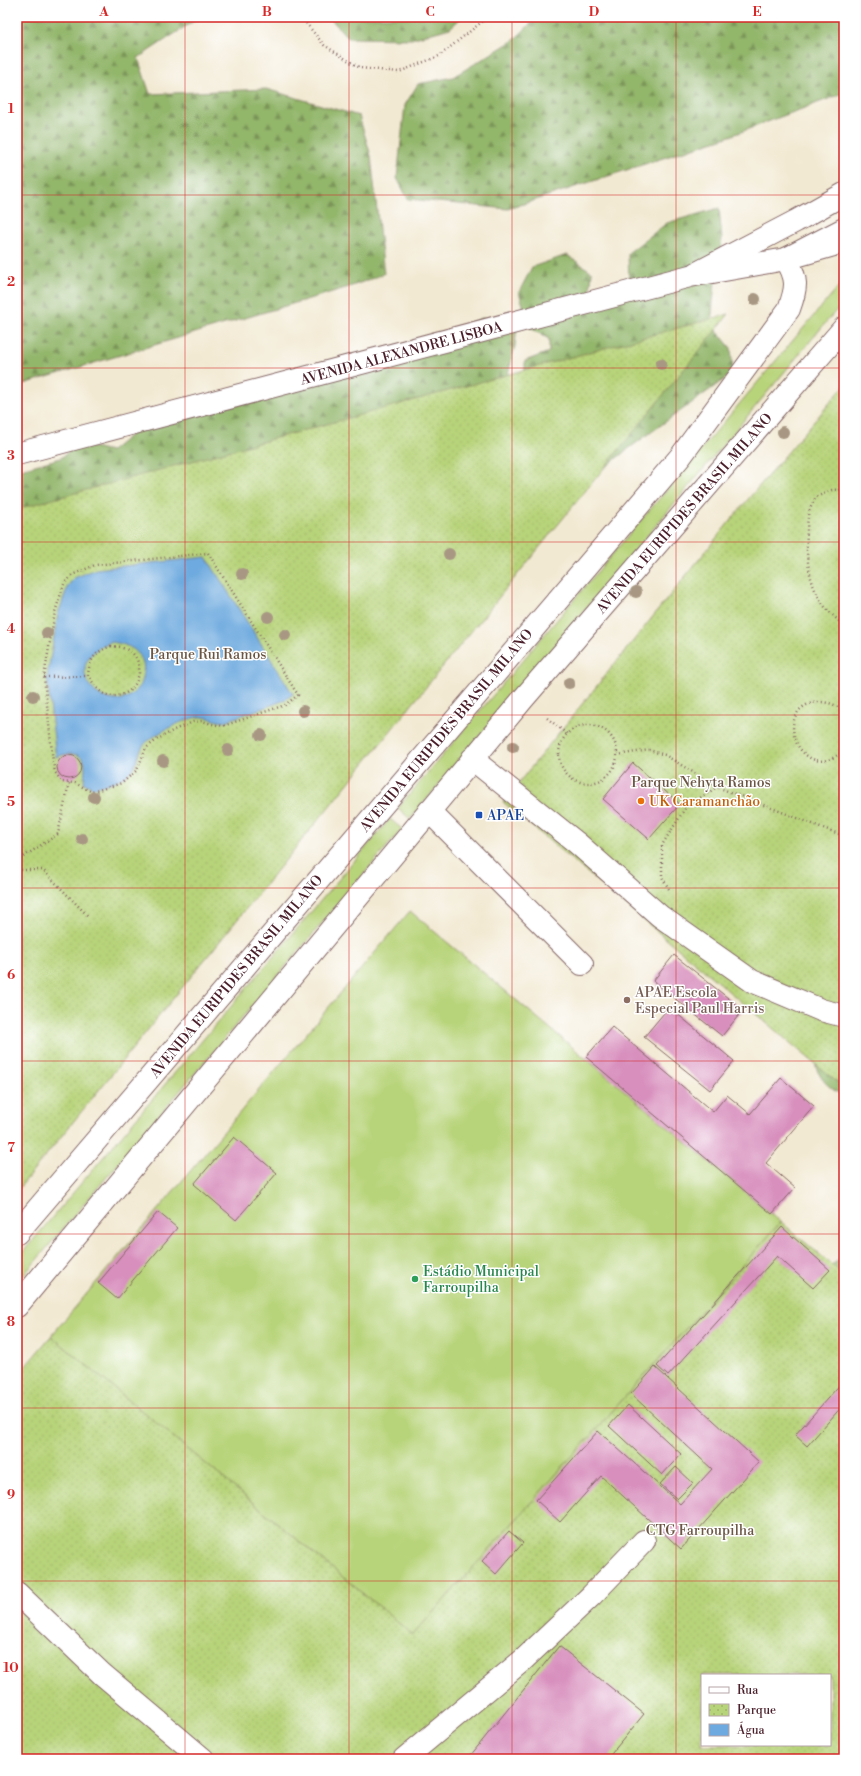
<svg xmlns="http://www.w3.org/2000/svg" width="861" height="1776" viewBox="0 0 861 1776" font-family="'Libre Bodoni',serif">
<defs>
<pattern id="forest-firs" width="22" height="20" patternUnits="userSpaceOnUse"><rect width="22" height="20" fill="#92b66a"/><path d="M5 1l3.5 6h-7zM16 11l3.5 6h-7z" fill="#799357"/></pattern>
<pattern id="park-dots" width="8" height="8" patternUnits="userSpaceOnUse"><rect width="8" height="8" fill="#b8d47a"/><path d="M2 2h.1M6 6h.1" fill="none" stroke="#a0b66a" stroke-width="1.8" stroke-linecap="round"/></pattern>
</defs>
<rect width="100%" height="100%" fill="#fff"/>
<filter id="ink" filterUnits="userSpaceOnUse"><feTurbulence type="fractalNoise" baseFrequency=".025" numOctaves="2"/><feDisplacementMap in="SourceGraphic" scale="8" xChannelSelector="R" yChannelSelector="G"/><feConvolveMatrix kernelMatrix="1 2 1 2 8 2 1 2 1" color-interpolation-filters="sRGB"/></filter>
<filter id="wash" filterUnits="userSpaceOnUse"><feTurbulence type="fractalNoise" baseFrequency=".012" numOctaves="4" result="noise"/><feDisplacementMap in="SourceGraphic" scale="16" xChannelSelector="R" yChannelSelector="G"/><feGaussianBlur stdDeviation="0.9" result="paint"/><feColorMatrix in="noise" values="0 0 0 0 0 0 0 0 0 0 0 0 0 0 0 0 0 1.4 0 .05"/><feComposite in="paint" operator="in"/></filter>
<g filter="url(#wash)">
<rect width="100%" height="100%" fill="#f2e9d2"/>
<!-- green -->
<path fill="#b8d47a" stroke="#817a52" d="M844,280V303L833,314L410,819L398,808Z
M390,819L402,829L17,1283V1259Z
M410,911L781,1222L413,1635L51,1336Z"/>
<!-- forest -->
<path fill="url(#forest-firs)" stroke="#6e6a4a" d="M17,17H200L138,58L150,94L266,89L359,116L371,156L384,274L349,287L17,386Z
M329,17H462L450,28L411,39L348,38Z
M537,17H844V93L730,136L508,209L408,199L397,178L405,105L418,84L453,77L514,40Z
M719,208L722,239L715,281L711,324L731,348L733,373L628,449L578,489L525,372V361L549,352V339L530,328L519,292L532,267L567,255L592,272L589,302L629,284L628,253L667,223Z
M482,318L517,324L515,346L503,394L17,569V470L61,458L78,444L111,451L148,421L416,348Z
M844,1048V1096C828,1088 818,1078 814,1060Z
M844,1257V1300L825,1269Z"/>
<!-- park -->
<path fill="url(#park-dots)" stroke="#817a52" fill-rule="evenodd" d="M729,314L17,1191V509Z
M844,386V1088L503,802L739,510Z
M781,1222L844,1275V1759H17V1376L51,1336L413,1635ZM702,1675H830V1745H702Z"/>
<!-- water -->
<path fill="#6eaadf" stroke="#5c6485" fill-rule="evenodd" d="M206,557L293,694L283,701L223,722C215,721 208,717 202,717C189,716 151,735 143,746C138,752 138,762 133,768C124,781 106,784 93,788L84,783C84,778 85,773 85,768C85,750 67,753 56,757L47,677L58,614L68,586L74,578L96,569ZM110,642C134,644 149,656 142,682C140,687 137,690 133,693C105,719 54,665 110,642Z"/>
<g id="blocks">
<!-- building -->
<path fill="#d88fbd" d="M57 767a12 12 0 1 1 24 0a12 12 0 1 1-24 0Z
M633,763L680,804L649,839L603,799Z
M674,955L743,1010L722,1036L653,981Z
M669,1007L734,1061L710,1090L644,1037Z
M612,1027L713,1112L727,1095L750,1114L781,1078L814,1106L766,1163L795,1188L772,1214L586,1057Z
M234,1137L277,1173L236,1220L194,1184Z
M158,1212L177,1228L117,1299L98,1283Z
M782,1227L830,1270L813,1288L777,1256L668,1376L657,1366Z
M655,1367L759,1462L681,1549L601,1476L560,1522L536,1500L598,1431L680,1504L712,1469L631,1394Z
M844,1380V1404L807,1446L795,1435Z
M628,1405L681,1454L662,1475L609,1426Z
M676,1467L693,1483L677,1499L660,1484Z
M509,1531L523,1543L496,1574L482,1561Z
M559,1646L644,1714L607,1759H474L470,1756Z"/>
</g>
</g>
<g filter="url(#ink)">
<use href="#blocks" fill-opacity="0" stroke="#856665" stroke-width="1"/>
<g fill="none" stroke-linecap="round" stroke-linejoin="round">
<defs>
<path id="minor" d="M697,273L796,221L844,194
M472,759L577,843L660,916L752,981L821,1010L844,1016
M429,811L582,964
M17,1233L681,456L789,309C797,287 798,279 786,259L844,242
M17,1593L102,1674L203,1759
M404,1759L523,1660L591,1596L644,1541"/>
<path id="major" d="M17,454L690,276L786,259L844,229
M17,1306L523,699L844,328"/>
</defs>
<!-- minor casing -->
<use href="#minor" stroke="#856665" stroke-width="24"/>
<!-- major casing -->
<use href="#major" stroke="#856665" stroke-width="24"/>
<!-- path -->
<path stroke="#856665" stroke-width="2.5" stroke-dasharray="1 3" stroke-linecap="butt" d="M301,17L324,45L360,68L399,72L439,56L488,17
M844,489L832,490L816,497C813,503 808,511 808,517C805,545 806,581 823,604C829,613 838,619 844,627
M208,553L298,695L285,705L223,726L212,724L202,721L193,722L174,730L158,739L146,748L137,770L122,783L92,792L75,783L62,782L55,772L53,762L44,677L55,612L64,584L72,575L95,565Z
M111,646C115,647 119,646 123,648C152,657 139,703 107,695C99,693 93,682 88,676C89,659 95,652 111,646Z
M44,677L88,676
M844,712C838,705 829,702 819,702C768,705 801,790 844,750
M547,718L567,734
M559 754a29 29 0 1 1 58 0a29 29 0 1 1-58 0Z
M843,751C842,767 840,783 844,798
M617,755L649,750L665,755L717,787L844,836
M17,861L58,834L69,783
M17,870H43L89,917
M669,889L662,877V845L686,807L717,787"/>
<!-- minor -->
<use href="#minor" stroke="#fff" stroke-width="22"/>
<!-- major -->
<use href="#major" stroke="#fff" stroke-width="22"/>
</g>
<!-- trees -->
<g fill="#a89883">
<circle cx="755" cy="299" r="6"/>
<circle cx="661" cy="364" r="6"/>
<circle cx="783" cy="432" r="6"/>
<circle cx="449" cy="554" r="6"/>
<circle cx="242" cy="574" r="6"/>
<circle cx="636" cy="592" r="6"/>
<circle cx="268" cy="617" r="6"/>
<circle cx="47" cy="633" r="6"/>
<circle cx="285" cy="635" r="6"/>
<circle cx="569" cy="683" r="6"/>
<circle cx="33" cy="696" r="6"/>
<circle cx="303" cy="711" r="6"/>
<circle cx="261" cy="735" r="6"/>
<circle cx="513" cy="747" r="6"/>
<circle cx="228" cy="750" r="6"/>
<circle cx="163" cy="761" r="6"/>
<circle cx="94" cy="797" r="6"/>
<circle cx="82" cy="839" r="6"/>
</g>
</g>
<!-- grid -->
<path fill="none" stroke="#d62828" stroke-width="1" stroke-opacity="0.55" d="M185,17V1759M349,17V1759M512,17V1759M676,17V1759M17,195H844M17,368H844M17,542H844M17,715H844M17,888H844M17,1061H844M17,1234H844M17,1408H844M17,1581H844"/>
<!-- markers -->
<circle fill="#e8710a" stroke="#fff" stroke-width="1.5" cx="641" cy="801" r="4"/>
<rect fill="#1a4fb4" stroke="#fff" stroke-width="1.5" x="475" y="811" width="8" height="8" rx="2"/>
<circle fill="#8d6e63" stroke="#fff" stroke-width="1.5" cx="627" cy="1000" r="4"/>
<circle fill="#2e9e5b" stroke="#fff" stroke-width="1.5" cx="415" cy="1279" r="4"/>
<g text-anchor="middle" stroke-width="3" stroke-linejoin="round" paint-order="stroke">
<!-- street labels -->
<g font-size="14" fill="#4a1f2b" stroke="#fff">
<text transform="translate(401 353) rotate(-15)" y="5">AVENIDA ALEXANDRE LISBOA</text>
<text transform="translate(684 513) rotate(-49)" y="5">AVENIDA EURIPIDES BRASIL MILANO</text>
<text transform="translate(446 730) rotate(-50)" y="5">AVENIDA EURIPIDES BRASIL MILANO</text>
<text transform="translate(236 976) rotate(-50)" y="5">AVENIDA EURIPIDES BRASIL MILANO</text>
</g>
<!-- park labels -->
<g font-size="14" fill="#6b5543" stroke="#fff">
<text x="208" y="659">Parque Rui Ramos</text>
<text x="701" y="787">Parque Nehyta Ramos</text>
<text x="700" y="1535">CTG Farroupilha</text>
</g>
<!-- food labels -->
<g font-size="14" fill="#c56008" stroke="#fff" text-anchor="start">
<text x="649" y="806">UK Caramanchão</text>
</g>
<!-- transit labels -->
<g font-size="14" fill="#164399" stroke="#fff" text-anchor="start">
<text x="487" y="820">APAE</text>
</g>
<!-- education labels -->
<g font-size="14" fill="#785e54" stroke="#fff" text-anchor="start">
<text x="635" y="997">APAE Escola<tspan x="635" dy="16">Especial Paul Harris</tspan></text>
</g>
<!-- leisure labels -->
<g font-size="14" fill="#27864d" stroke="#fff" text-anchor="start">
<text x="423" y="1276">Estádio Municipal<tspan x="423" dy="16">Farroupilha</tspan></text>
</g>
</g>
<!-- margin -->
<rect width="861" height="1776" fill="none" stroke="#fff" stroke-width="44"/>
<!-- legend -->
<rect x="701" y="1674" width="130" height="72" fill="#ffffff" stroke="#b7a5aa"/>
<rect x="709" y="1687" width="20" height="6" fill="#ffffff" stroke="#b7a5aa"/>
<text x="737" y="1694" font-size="12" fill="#4a1f2b">Rua</text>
<rect x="709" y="1704" width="20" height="12" fill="url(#park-dots)" stroke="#b7a5aa"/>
<text x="737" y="1714" font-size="12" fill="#4a1f2b">Parque</text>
<rect x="709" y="1724" width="20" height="12" fill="#6eaadf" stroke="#b7a5aa"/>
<text x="737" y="1734" font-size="12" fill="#4a1f2b">Água</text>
<rect x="22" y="22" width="817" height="1732" fill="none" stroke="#d62828" stroke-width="1.5"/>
<g font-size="13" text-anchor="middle" font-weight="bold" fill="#d62828">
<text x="104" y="16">A</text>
<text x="267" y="16">B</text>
<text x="430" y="16">C</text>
<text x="594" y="16">D</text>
<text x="757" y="16">E</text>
<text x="11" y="113">1</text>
<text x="11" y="286">2</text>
<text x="11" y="460">3</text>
<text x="11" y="633">4</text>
<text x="11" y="806">5</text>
<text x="11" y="979">6</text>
<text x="11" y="1152">7</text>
<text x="11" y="1326">8</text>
<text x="11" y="1499">9</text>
<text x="11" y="1672">10</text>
</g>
</svg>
